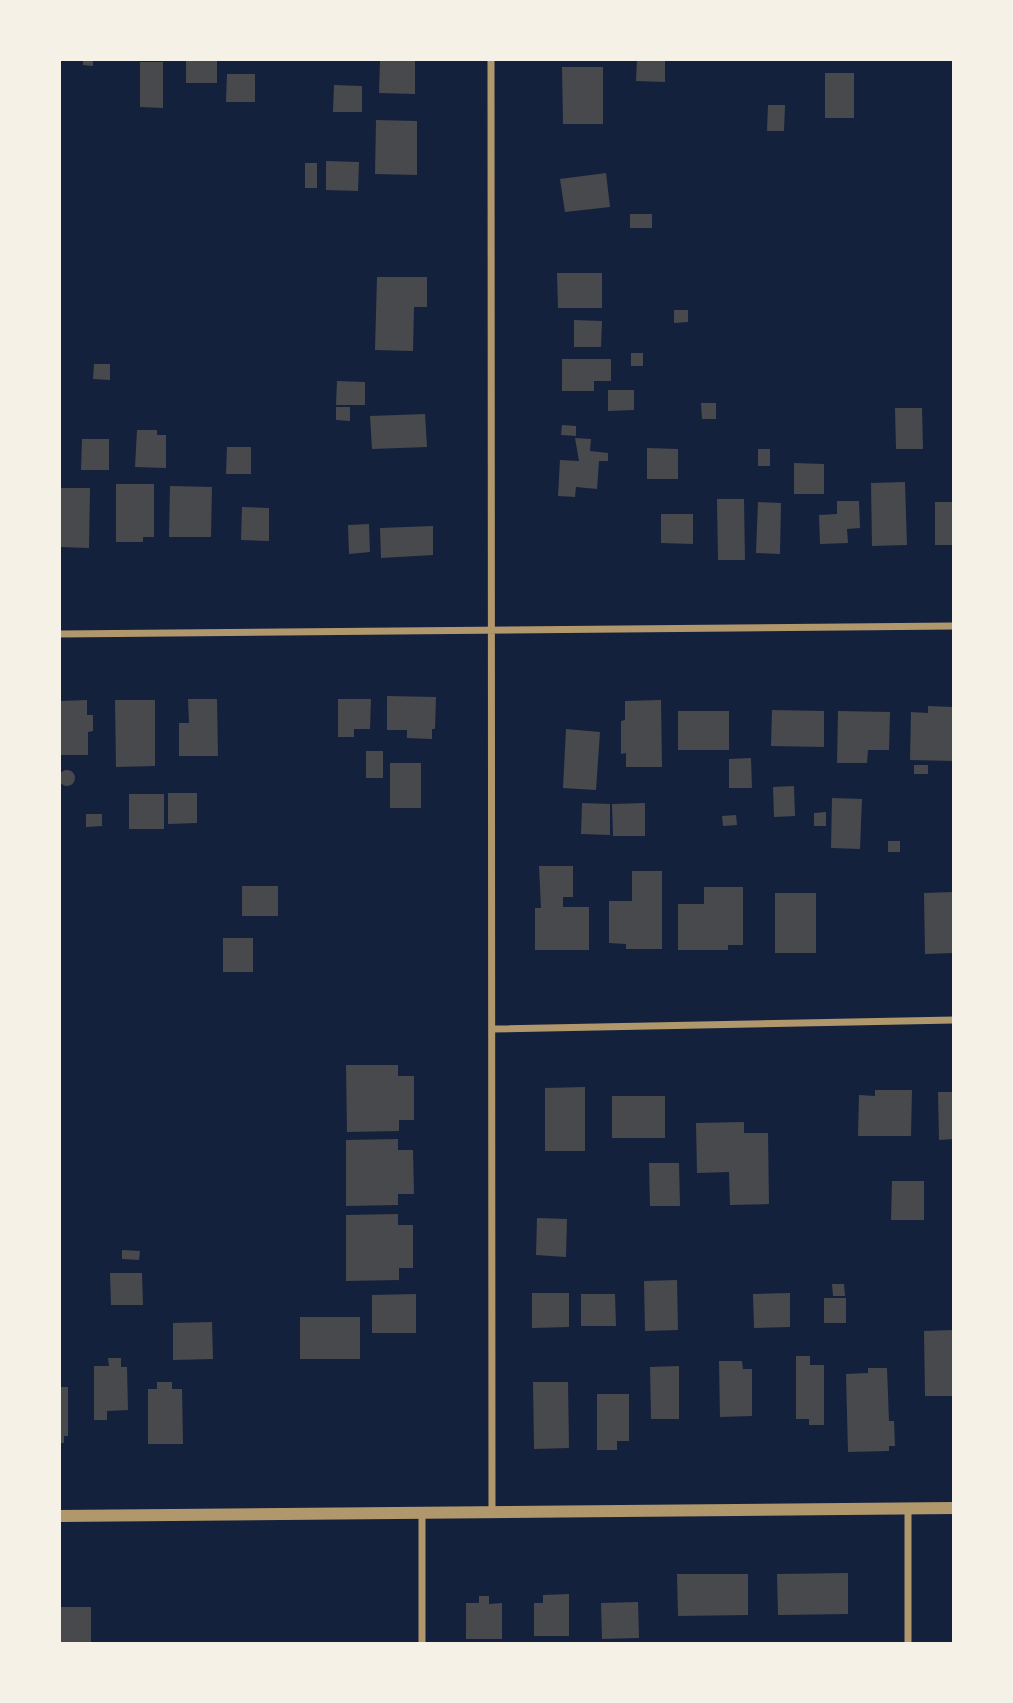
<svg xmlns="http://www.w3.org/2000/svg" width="1013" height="1703" viewBox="0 0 1013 1703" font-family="Manrope,sans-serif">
<rect width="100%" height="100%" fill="#14213d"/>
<!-- building -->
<path fill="#48494c" d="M83,60H93V66L83,65Z
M186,60H217V83H186Z
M380,60H415V94L379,93Z
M637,60H665V82L636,81Z
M140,62H163V108L140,107Z
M562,67H603V124H563Z
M825,73H854V118H825Z
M227,74H255V102H226Z
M334,85L362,86V112H333Z
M768,105H785L784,131H767Z
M376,120L417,121V175L375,174Z
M326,161L359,162L358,191L326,190Z
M305,163H317V188H305Z
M606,173L610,207L565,212L560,179Z
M630,214H652V228H630Z
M557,273H602V308H558Z
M377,277H427V307H414L413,351L375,350Z
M674,310H688V322L674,323Z
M574,320L602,321L601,347H574Z
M631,353H643V366H631Z
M562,359H611V381H594V391H562Z
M94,364H110V380L93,379Z
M337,381L365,382V405H336Z
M608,390H634V410L608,411Z
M701,403H716V419H702Z
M336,407H350V421L336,420Z
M895,408H922L923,449H896Z
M425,414L427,447L372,449L370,416Z
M562,425L576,426V436L561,435Z
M137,430H157V435H166V468L135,467Z
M575,438L591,439L590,451L608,453V461H599L597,489L576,487L575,497L558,496L560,460L579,461Z
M82,439H109V470H81Z
M227,447H251V474H226Z
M647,448L678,449V479H647Z
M758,449H770V466H758Z
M794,463L824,464V494H794Z
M905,482L907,545L872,546L871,483Z
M116,484H154V537H143V542H116Z
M170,486L212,487L211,537H169Z
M61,488H90L89,548L61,547Z
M717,499H744L745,560H718Z
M837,501H859L860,528L847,529L848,543L820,544L819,515L837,514Z
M758,502L781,503L780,554L756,553Z
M935,502H954V545H935Z
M242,507L269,508V541L241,540Z
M661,514H693V544L661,543Z
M369,524L370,552L349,554L348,525Z
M433,526V555L381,558L380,528Z
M387,696L436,697L435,729H432V739L407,738V730H387Z
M188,699H217L218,756H179V723H189Z
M338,699H371L370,729H354V737H338Z
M87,700V715H93V731L88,732V755H60V701Z
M115,700H155V766L116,767Z
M661,700L662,767H626V753L621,754V721L625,720V701Z
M928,706L953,707L954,761L910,760L911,712L928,713Z
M772,710L824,711V747L771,746Z
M678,711H729V750H678Z
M838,711L890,712L889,750H868L867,763H837Z
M566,729L600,732L596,790L563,788Z
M366,751H383V778H366Z
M751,758L752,788H729V759Z
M390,763H421V808H390Z
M914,765H928V774H914Z
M59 778a8 8 0 1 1 16 0a8 8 0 1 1-16 0Z
M794,786L795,816L774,817L773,787Z
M168,793H197V823L168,824Z
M129,794H164V829H129Z
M832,798L862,799L860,849L831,848Z
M582,803L610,804V835L581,834Z
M645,803V836H613L612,804Z
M826,812V826H814V813Z
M86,814H102V826L86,827Z
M736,815L737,825L723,826L722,816Z
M888,841H900V852H888Z
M539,866H573V897H563V907H589V950H535V908H541Z
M632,871H662V949H626V944L609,943V901H632Z
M242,886H278V916H242Z
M704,887H743V945H728V950H678V904H704Z
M954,892V953L925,954L924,893Z
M775,893H816V953H775Z
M223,938H253V972H223Z
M346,1065H398V1076H414V1120H399V1131L347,1132Z
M585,1087V1151H545V1088Z
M875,1090H912L911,1136H858L859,1095L875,1096Z
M938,1092H954V1139L939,1140Z
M612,1096H665V1138H612Z
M744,1122V1133H768L769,1204L730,1205L729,1172L697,1173L696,1123Z
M398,1139V1150H413L414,1194H398V1205L346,1206V1140Z
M649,1163H679L680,1206H650Z
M892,1181H924V1220H891Z
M398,1214V1225H413V1268H399V1280L346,1281V1215Z
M537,1218L567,1219L566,1257L536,1255Z
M122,1250L140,1251L139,1260L122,1259Z
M110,1273H142L143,1305H111Z
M677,1280L678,1330L645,1331L644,1281Z
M832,1284H844L845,1296H833Z
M532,1293H569V1327L532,1328Z
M790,1293V1327L754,1328L753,1294Z
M416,1294V1333H372V1295Z
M581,1294H615L616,1326H581Z
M824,1298H846V1323H824Z
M300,1317H360V1359H300Z
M212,1322L213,1359L173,1360V1323Z
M954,1330V1396H925L924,1331Z
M796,1356H810V1365H824V1425H809V1419H796Z
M108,1358H121V1367H127L128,1410L107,1411V1420H94V1366H109Z
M719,1361H742L743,1369H752V1416L720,1417Z
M679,1366V1419H651L650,1367Z
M868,1368H887L889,1421H894L895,1446H889V1451L848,1452L846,1374L868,1373Z
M157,1382H172V1389H182L183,1444H148V1389H157Z
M533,1382H568L569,1448L534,1449Z
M60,1387H68V1436H64V1443H60Z
M597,1394H629V1441H617V1450H597Z
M848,1573V1614L778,1615L777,1574Z
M677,1574H748V1615L678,1616Z
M569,1594V1636H534V1603H543V1595Z
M479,1596H489V1604L502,1603V1639H466V1603H479Z
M638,1602L639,1638L602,1639L601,1603Z
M60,1607H91V1644H60Z"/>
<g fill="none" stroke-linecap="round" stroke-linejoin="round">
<!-- minor -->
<path stroke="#b1986c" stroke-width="7" d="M491,60L492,1512
M60,634L954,626
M492,1029L954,1020
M908,1508V1644
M422,1644V1513"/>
<!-- tertiary -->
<path stroke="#b1986c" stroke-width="12" d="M60,1516L954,1508"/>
</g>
<!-- border -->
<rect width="1013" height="1703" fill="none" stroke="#f6f1e7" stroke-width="122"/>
</svg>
